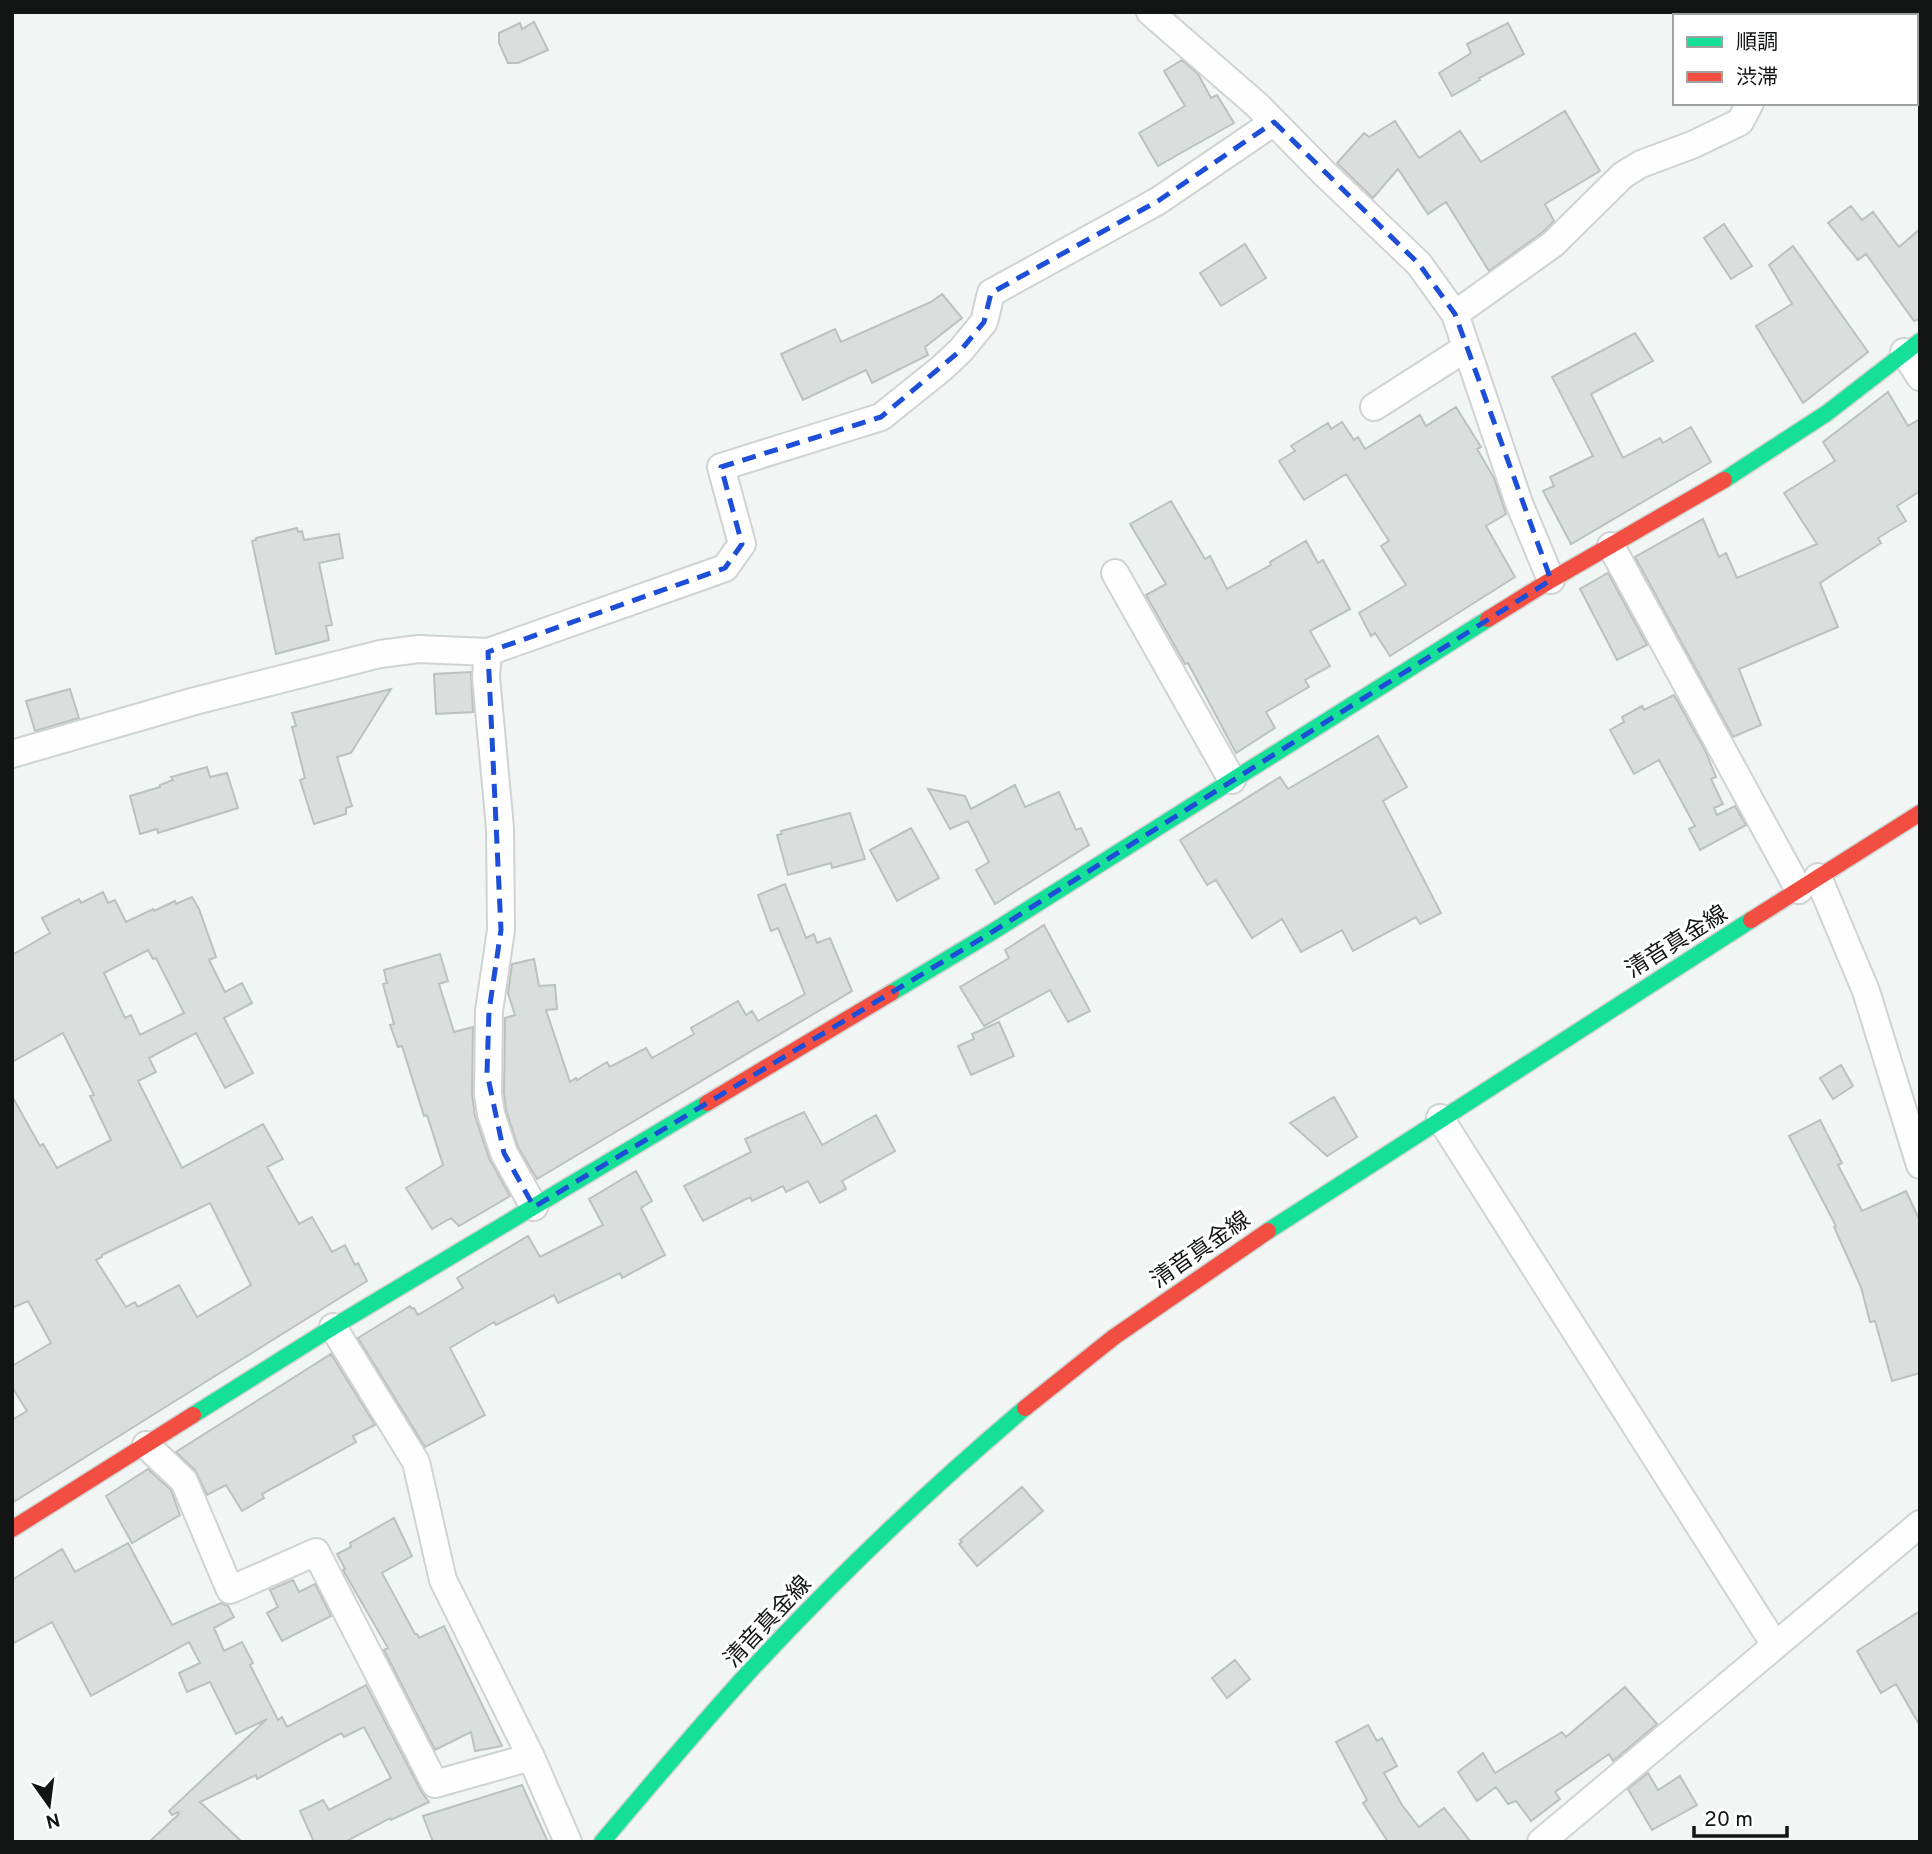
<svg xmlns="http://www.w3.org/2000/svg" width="1932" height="1854" viewBox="0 0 1932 1854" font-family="Overpass,'Noto Sans JP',sans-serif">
<rect width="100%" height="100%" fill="#f1f6f4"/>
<!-- building -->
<path fill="#dadedd" stroke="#bcc1c0" stroke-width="2" fill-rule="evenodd" d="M534,22L548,50L518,63H508L499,43V33L520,23L522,29Z
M1508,23L1524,54L1479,78L1480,80L1452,96L1439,73L1471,53L1467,44Z
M1182,60L1198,74L1211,98L1217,95L1234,123L1158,166L1139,133L1185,106L1164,71Z
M1565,111L1600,171L1545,204L1554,221L1543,232L1489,271L1446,202L1428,214L1398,169L1373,198L1337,163L1364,133L1369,137L1395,121L1419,158L1460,131L1481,162Z
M1851,206L1862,220L1873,212L1899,247L1920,229V319L1914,321L1866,254L1858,260L1828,223Z
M1724,224L1752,266L1731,279L1704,238Z
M1245,244L1266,278L1221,306L1200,273Z
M1793,246L1868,352L1803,403L1756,326L1792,304L1769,265Z
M942,294L962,318L925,347L928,355L872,383L866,370L803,400L781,354L835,329L841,342L931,302Z
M1635,333L1653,361L1591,394L1623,458L1660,438L1663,443L1691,427L1711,462L1571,544L1543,491L1554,486L1550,477L1593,456L1552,377Z
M1888,392L1908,426L1920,419V491L1897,506L1906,521L1878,538L1881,543L1820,583L1838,627L1739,669L1761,725L1733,737L1635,557L1703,519L1719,557L1726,553L1737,578L1817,544L1784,493L1835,461L1823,442Z
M1456,407L1481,447L1477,449L1494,478L1506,514L1486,526L1515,577L1390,656L1375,633L1371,636L1359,613L1406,585L1381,546L1389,541L1346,474L1304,500L1279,461L1295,451L1291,446L1328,423L1331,429L1342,422L1354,440L1358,437L1365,449L1420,415L1426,426Z
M1171,501L1205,559L1210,556L1227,589L1271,565L1270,562L1306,541L1318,563L1323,560L1350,609L1310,631L1330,666L1305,680L1309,687L1266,712L1275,728L1236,753L1188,663L1185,664L1146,595L1166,584L1130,524Z
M297,528L298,532L302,531L304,540L339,534L343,558L319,563L332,625L326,626L329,640L276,654L252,541L256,540V538Z
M1608,573L1647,645L1617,660L1580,589Z
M471,672L473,712L436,714L434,674Z
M70,689L79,718L35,731L26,701Z
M391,689L351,753L337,757L352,806L346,808V814L314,824L300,780L305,778L292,727L296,726L292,713Z
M1674,695L1705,750L1716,777L1711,779L1723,804L1714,808L1717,815L1735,806L1746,825L1700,850L1689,829L1695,826L1659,760L1634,774L1610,730L1624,722L1622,717L1642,706L1644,710Z
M1378,736L1407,787L1383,801L1441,913L1420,924L1416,917L1353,951L1342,930L1301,952L1282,919L1252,938L1216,880L1207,885L1180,840L1280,777L1288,789Z
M207,767L210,777L227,773L238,808L158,833L157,829L140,834L130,796L160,787V785L173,780L171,777Z
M1015,785L1025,807L1059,792L1076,830L1081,828L1089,845L995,904L976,870L989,862L968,821L950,829L928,789L965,796L971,809Z
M850,813L865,859L832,868L831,863L788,875L777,835L782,834L781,831Z
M911,828L939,878L897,901L870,850Z
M785,884L806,938L814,934L817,943L830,938L852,991L537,1179L518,1147L506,1110L504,1093L505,1018L515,1015L508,993L512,964L534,959L539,986L555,985L557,1009L546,1010L570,1082L576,1078L577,1080L607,1062L610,1067L646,1048L652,1058L694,1034L691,1028L738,1001L746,1015L752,1011L758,1021L805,994L778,928L771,931L758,895Z
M103,892L108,903L115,900L126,922L153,909L154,911L175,901L176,904L192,897L199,909L216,957L209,960L225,992L242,983L252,1003L224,1018L253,1073L225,1088L196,1033L149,1058L156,1072L138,1081L182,1168L263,1124L283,1159L267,1167L299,1224L312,1217L332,1252L345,1245L355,1265L358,1263L367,1281L12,1503V1420L27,1411L12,1387V1366L51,1343L28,1301L12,1308V1096L40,1146L43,1144L57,1168L111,1140L90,1096L94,1095L63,1033L12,1062V955L50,933L42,918L79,899L81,903ZM148,950L153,959L156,958L184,1013L140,1035L131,1015L125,1018L104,973ZM210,1203L251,1285L197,1317L179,1285L138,1307L135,1302L126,1307L96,1260L102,1257V1255Z
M1044,925L1090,1011L1068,1022L1050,990L984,1026L960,987L1009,958L1005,950Z
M440,954L448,981L439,984L454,1032L473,1027L472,1094L475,1116L489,1158L510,1196L459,1226L451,1218L432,1229L406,1188L443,1165L427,1115L424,1116L402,1046L398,1047L390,1025L394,1024L383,984L387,983L384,970Z
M999,1022L1014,1056L971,1075L958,1046L974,1039L972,1034Z
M1841,1065L1853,1086L1833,1099L1820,1078Z
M1334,1097L1357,1137L1327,1156L1290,1123Z
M804,1112L822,1145L876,1115L895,1151L842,1181L846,1189L820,1203L808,1181L786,1192L783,1186L752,1201L750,1197L703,1221L684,1186L751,1152L745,1139Z
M1820,1120L1842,1163L1838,1165L1862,1211L1906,1191L1920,1221V1373L1892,1381L1875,1321L1870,1322L1861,1287L1834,1227L1836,1226L1789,1136Z
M636,1171L652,1201L641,1208L665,1255L622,1278L620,1273L558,1303L554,1295L496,1325L494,1322L450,1348L485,1415L425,1447L358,1338L410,1306L412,1309L414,1308L418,1315L463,1288L457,1278L528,1236L540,1257L603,1225L589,1199Z
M331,1354L375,1425L353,1436L356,1442L262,1494L264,1498L242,1511L226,1485L207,1495L195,1470L176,1452Z
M148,1469L171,1490L180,1515L132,1543L106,1496Z
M1022,1487L1043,1511L977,1566L959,1544L962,1542L960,1540Z
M394,1518L412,1556L382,1573L415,1634H417L419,1638L444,1626L502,1746L475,1751L471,1732L435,1750L384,1650L388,1648L343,1570L345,1569L337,1554L351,1547L350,1543Z
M128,1543L172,1625L221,1603L228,1606L234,1617L214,1628L224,1651L242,1642L253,1663L250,1665L278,1720L282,1717L287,1727L366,1685L421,1791L429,1802L391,1820L390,1818L345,1842H314L300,1811L323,1800L329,1810L391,1778L364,1727L344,1737L341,1733L257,1779L256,1775L200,1802L242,1842H149L179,1814L178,1812L172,1815L169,1811L267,1719L236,1734L210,1682L187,1692L179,1673L200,1663L189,1642L91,1696L52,1622L12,1644V1580L62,1549L75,1572Z
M293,1580L299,1592L315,1584L331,1616L282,1641L267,1613L278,1607L270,1590Z
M1920,1611V1726L1896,1684L1881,1693L1857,1651Z
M1235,1660L1250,1679L1227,1698L1212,1678Z
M1625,1687L1657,1724L1613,1761L1609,1754L1555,1792L1560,1799L1531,1821L1516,1801L1508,1804L1496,1787L1477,1801L1458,1772L1483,1753L1495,1773L1562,1732L1566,1737Z
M1368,1725L1377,1741L1382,1738L1397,1766L1384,1773L1402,1805L1419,1827L1444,1808L1471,1842H1388L1363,1803L1367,1800L1336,1742Z
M1648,1773L1658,1790L1680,1776L1697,1805L1652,1830L1628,1789Z
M522,1785L548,1842H433L423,1816Z"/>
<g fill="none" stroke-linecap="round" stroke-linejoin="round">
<defs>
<path id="street" d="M1150,12L1257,105L1325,174L1419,264L1455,314L1519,503L1551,580
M1800,16L1802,12
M1455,314L1553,244L1623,175L1641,164L1692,145L1740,122L1750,103
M1904,352L1920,377
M1374,407L1466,348
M1611,546L1799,890
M1115,573L1232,780
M488,652L725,568L742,544L721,467L881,417L942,368L961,350L984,322L991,293L1158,201L1274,122
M12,754L195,701L380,654L419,649L488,652L486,677L500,828L501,930L489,1011L488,1094L491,1114L504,1153L534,1207
M1818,877L1866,991L1920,1165
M1440,1118L1775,1645
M333,1327L416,1462L443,1580L531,1757L568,1842
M146,1445L184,1481L230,1590L316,1552L435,1784L531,1757
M1541,1842L1920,1524"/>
<path id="fast" d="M1724,480L1827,413L1920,341
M891,993L989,934L1488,619
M1268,1231L1751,920
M193,1415L333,1327L707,1103
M602,1842C650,1785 698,1728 748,1673C835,1579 927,1491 1025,1408"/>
<path id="jam" d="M1488,619L1551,580L1724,480
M1751,920L1920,813
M707,1103L891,993
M1025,1408L1114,1337L1268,1231
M12,1529L193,1415"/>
</defs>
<!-- street casing -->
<use href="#street" stroke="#cfd3d1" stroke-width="30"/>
<!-- fast casing -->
<use href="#fast" stroke="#cfd3d1" stroke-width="19"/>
<!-- jam casing -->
<use href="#jam" stroke="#cfd3d1" stroke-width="19"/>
<!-- street -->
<use href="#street" stroke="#fdfefd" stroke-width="26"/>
<!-- fast -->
<use href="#fast" stroke="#16e098" stroke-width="16"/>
<!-- jam -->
<use href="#jam" stroke="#f24e42" stroke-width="16"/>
</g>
<!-- marked area -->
<path fill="none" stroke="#1d4ed8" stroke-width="5" stroke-dasharray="14 9" stroke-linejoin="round" d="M1274,122L1419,264L1455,314L1551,580L989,934L534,1207L504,1153L487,1073L489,1011L501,930L488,652L725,568L742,544L721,467L881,417L961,350L984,322L991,293L1158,201Z"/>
<g text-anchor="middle" stroke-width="6" stroke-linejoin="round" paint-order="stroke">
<!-- street labels -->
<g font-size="23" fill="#121514" stroke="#fff">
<text transform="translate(1676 941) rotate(-32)" y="8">清音真金線</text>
<text transform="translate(1200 1249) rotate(-35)" y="8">清音真金線</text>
<text transform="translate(767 1621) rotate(-47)" y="8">清音真金線</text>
</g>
</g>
<!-- border -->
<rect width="1932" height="1854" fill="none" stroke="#121514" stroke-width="28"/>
<!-- legend -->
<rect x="1673" y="14" width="245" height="91" fill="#ffffff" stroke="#a0a1a1" stroke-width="2"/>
<rect x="1687" y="37" width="35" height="10" fill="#16e098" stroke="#a0a1a1" stroke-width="2"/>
<text x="1736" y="49" font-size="21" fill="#121514">順調</text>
<rect x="1687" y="72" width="35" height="10" fill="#f24e42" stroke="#a0a1a1" stroke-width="2"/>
<text x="1736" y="84" font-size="21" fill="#121514">渋滞</text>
<!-- north arrow -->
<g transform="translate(49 1805) rotate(166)" stroke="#ffffff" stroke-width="5" paint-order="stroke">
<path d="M0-5L12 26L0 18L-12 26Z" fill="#121514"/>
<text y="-10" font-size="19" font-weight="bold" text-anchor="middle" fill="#121514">N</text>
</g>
<!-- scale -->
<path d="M1694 1826v10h93v-10" fill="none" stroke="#121514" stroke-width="3.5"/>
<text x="1704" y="1826" font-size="21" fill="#121514" stroke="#ffffff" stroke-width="5" paint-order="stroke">20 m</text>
</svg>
